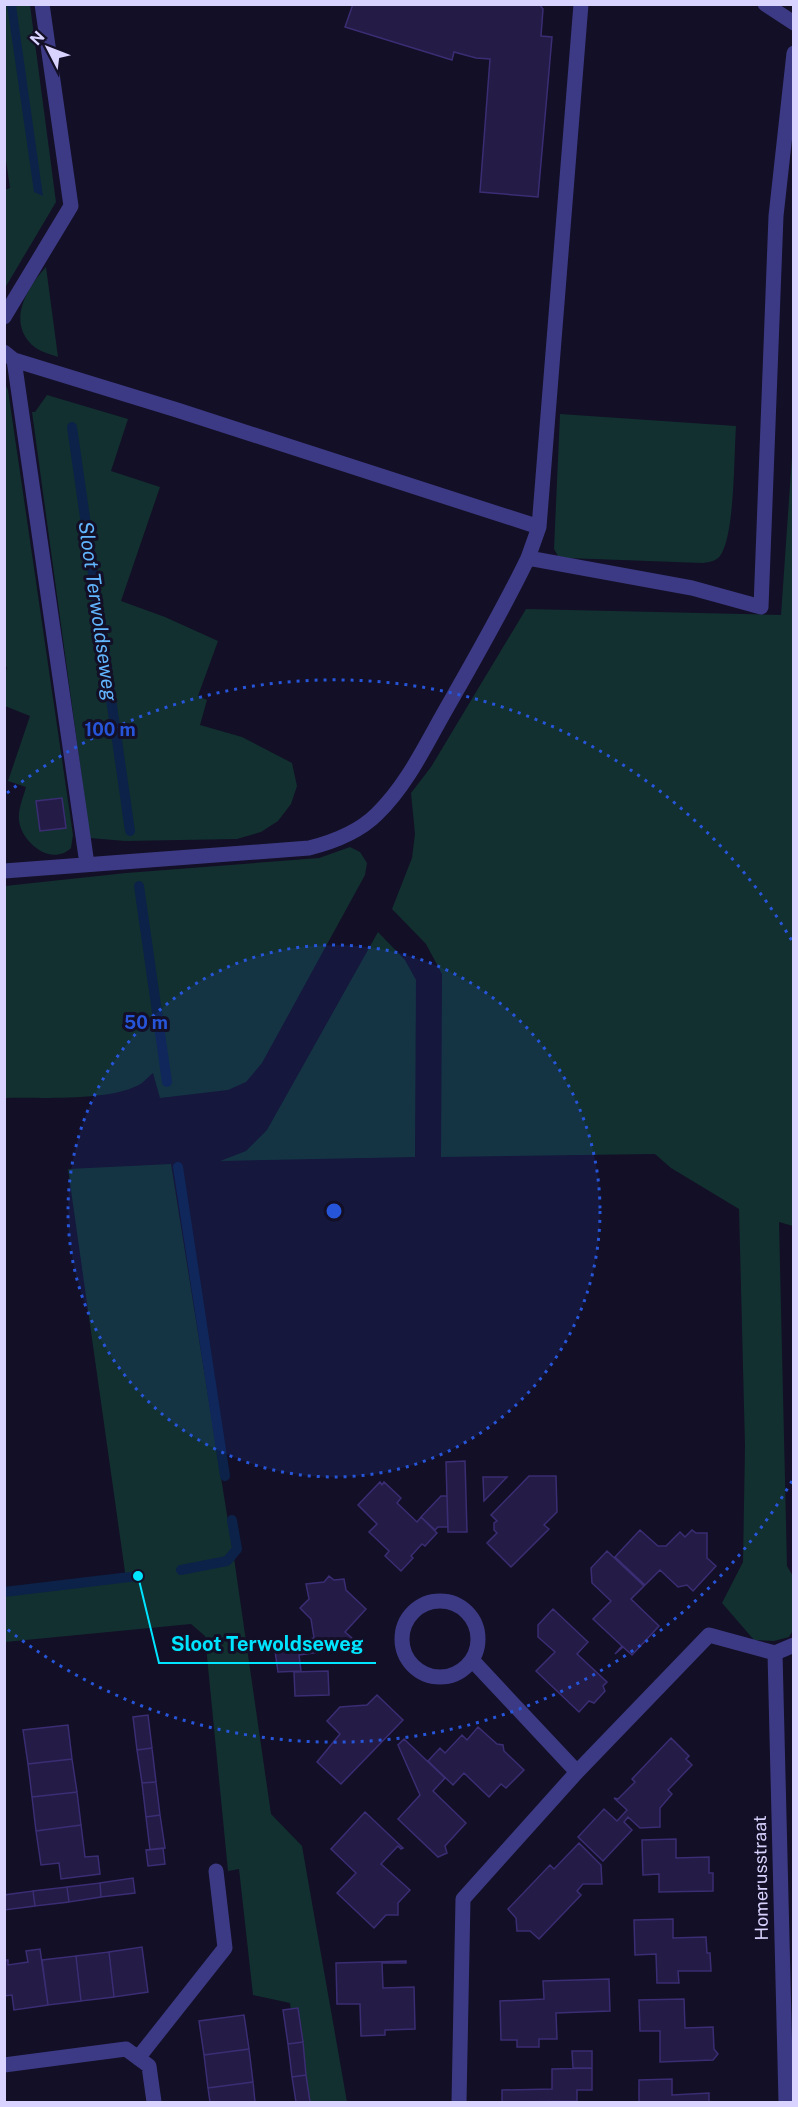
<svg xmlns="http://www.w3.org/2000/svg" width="798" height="2107" viewBox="0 0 798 2107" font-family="'Public Sans',sans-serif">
<rect width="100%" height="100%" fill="#130f26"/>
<!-- green -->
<path fill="#12302f" d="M5,5H30L56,202L5,288V190L10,188L4,147Z
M46,267L58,357C50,354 38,351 32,345C7,321 27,288 46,267Z
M4,382L8,390L73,835L71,848C51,867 21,842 19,820C18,809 23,798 26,787L8,781L30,716L5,706V676L7,667L4,666Z
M47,395L128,419L111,471L160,487L121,601L165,617L218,641L198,696L207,700L200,725L242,737L292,763L297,786L291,804L278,821L261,832L237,839L125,841L90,838L32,412H35Z
M560,414L736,426C734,454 735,536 720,556C716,561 710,562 703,563L566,558L558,556L554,549Z
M793,442V1226L779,1222L787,1566L794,1578L793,1630L789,1637L774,1641L754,1640L722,1603L743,1562L745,1446L739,1209L671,1168L655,1154L441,1157L442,974L426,944L392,909L412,858L415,834L411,793L431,767L526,609L781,615Z
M350,847L360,852L367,863L365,875L262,1063L246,1082L228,1090L160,1098L153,1073C149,1076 146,1080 142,1083C113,1102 40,1097 5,1098V886L126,873L319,858Z
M378,932L405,960L416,980L415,1157L220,1161L246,1151L267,1130Z
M171,1164L235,1565L271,1814L302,1846L347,2102H302L290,2003L253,1995L239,1869L228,1871L205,1636L191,1624L5,1642L4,1594L126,1579L68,1169Z"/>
<!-- water -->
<path fill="#0c2248" d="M7,5H16L43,196L34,192Z"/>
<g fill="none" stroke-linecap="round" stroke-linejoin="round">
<!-- stream -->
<path stroke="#0c2248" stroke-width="10" d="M72,427L130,831
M139,886L167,1082
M178,1167L225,1476
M181,1570L227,1561L237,1549L232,1520
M4,1592L138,1576"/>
</g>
<!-- building -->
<path fill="#241b47" stroke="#3b2d73" stroke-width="1.5" d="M353,4H539L543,9L541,36L552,37L538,197L480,192L490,59L476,58L454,52L452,60L345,27Z
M62,798L66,828L40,831L36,801Z
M465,1461L467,1532H448L446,1462Z
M529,1476H556L557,1512L544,1525L549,1529L511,1567L487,1543L497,1533L494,1530V1523L497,1521L491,1515Z
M483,1477H507L484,1501Z
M380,1482L382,1485L384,1482L401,1498L397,1503L417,1522L421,1517L437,1533L425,1546L422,1544L411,1556L413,1558L401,1571L385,1556L389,1551L369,1532L377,1524L358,1505Z
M441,1496H447L448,1527H438L435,1530L421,1517Z
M640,1530L658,1546H666L680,1532L685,1537L692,1530L696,1533H707V1558L716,1566L693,1591L687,1585L678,1587L660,1570L645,1585L615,1557Z
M607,1551L644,1586L631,1599L659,1626L632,1655L623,1647L615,1654L622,1646L593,1619L611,1601L592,1583L591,1568Z
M329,1576L334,1580L344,1579L346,1590L366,1609L345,1632L353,1639L354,1647L299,1655L301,1671L278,1672L274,1644L314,1638L311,1619L300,1608L309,1599L306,1584L324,1582Z
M553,1609L588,1642L577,1654L607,1682L603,1686L605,1691L594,1703L589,1701L579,1712L536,1671L555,1652L538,1637V1625Z
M328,1671L329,1695L295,1696L294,1672Z
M377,1695L403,1720L341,1784L317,1762L340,1734L327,1721L340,1707L367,1705Z
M148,1715L152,1748L137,1750L133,1717Z
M68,1725L72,1759L28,1764L23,1730Z
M478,1727L497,1744L503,1745L504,1751L524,1770L506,1788L501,1784L489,1797L464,1773L453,1785L428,1761L440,1748L445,1753L462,1735L467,1740Z
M671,1738L689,1756L686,1759L692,1765L668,1790L672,1794L660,1808V1827L640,1828L628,1817L624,1822L632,1830L603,1861L578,1837L604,1809L617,1821L627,1810L614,1798L618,1799L635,1782L632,1779Z
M404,1739L445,1778L433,1791L466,1823L445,1846L447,1853L438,1857L398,1819L420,1795L398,1745Z
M152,1748L156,1782L142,1783L137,1750Z
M72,1759L77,1792L32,1797L28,1764Z
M156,1782L160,1815L146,1817L142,1783Z
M77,1792L81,1825L36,1831L32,1797Z
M365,1812L403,1848L401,1849L398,1846L381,1864L410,1890L398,1903V1915H386L374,1928L337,1893L356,1873L331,1849Z
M160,1815L165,1848L150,1850L146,1817Z
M81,1825L85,1857L98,1856L100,1874L61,1879L59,1863L41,1865L36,1831Z
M676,1839V1858L709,1857V1873H713V1891L659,1892V1874L643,1875L642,1840Z
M579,1843L601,1865L602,1884H583L577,1891L581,1895L539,1939L530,1931H517L516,1918L508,1909L550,1865L554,1869Z
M163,1848L165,1864L148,1866L146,1850Z
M133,1878L135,1893L101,1897L100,1883Z
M100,1883L101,1897L69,1902L67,1887Z
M67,1887L69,1902L35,1906L33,1891Z
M33,1891L35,1906L4,1910V1895Z
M673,1919V1938L706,1937L707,1953H710L711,1971H678L679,1983H657L656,1954L635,1955L634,1920Z
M142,1947L148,1992L114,1997L109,1952Z
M40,1949L48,2005L14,2010L12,1995L4,1996V1960H8V1965L28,1962L26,1951Z
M109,1952L114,1997L81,2001L76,1956Z
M76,1956L81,2001L48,2005L42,1960Z
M406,1961V1963H382L383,1988L414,1987L415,2029L385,2030V2035L361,2036L360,2004H337L336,1963Z
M609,1979L610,2011L556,2013L557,2039H539V2047H517V2040H501L500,2001L544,1999L543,1981Z
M684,1999L685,2028L713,2027L714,2049L718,2054L713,2060L660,2062V2031H640L639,2000Z
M298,2008L303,2042L288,2044L283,2010Z
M244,2015L249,2049L204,2055L199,2021Z
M303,2042L306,2075L292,2077L288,2044Z
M249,2049L253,2082L208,2088L204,2055Z
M572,2051H592V2068H573Z
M592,2068V2090H577V2101L502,2102V2090L552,2089V2069Z
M306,2075L310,2102H296L292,2077Z
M672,2079V2095L709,2093V2102H639V2080Z
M253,2082L255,2102H210L208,2088Z"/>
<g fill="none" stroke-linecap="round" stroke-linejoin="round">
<!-- minor -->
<path stroke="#3d3a85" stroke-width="15" d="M581,4L539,527L528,558L692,588L761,607L776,216L794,53
M765,4L794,23
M4,317L71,206L42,4
M4,352L14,360L177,410L539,527
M14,360L87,864
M4,871L309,848C333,842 359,832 377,814C407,785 425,746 445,711C474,660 503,610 528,558
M402 1639a38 38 0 1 1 76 0a38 38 0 1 1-76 0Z
M775,1653L786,2102
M473,1661L577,1772
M138,2058L225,1948L216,1871
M4,2065L126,2049L149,2066L154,2102
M459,2102L463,1899L577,1772L709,1635L775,1653L794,1645"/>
</g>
<!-- distance rings -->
<circle cx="334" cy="1211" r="266" fill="#2655da" fill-opacity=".12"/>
<g fill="none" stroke="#2655da" stroke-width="3" stroke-dasharray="3 6">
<circle cx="334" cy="1211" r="266"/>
<path d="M792 1481A531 531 0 0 1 7 1629M7 793A531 531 0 0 1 792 941"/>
</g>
<g text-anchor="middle" stroke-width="6" stroke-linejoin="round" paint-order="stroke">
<!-- street labels -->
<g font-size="18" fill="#d9d4ff" stroke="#130f26">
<text transform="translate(761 1878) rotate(-91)" y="6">Homerusstraat</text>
</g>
<!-- water labels -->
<g font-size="20" font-style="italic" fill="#62b6ff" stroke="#130f26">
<text transform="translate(98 611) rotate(82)" y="7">Sloot Terwoldseweg</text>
</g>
</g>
<circle cx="334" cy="1211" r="9" fill="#2655da" stroke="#130f26" stroke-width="3"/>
<g font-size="18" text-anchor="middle" font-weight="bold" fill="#2655da" stroke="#130f26" stroke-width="6" stroke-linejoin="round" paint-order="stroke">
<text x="110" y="736">100 m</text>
<text x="146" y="1029">50 m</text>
</g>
<!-- callouts -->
<path fill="none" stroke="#00e5ff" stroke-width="2" d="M138 1576L159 1663H376"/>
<circle fill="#00e5ff" stroke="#130f26" stroke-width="2" cx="138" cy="1576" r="6"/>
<g font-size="20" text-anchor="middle" font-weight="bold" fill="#00e5ff" stroke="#130f26" stroke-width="6" stroke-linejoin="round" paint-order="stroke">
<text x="267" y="1651">Sloot Terwoldseweg</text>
</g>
<!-- border -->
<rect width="798" height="2107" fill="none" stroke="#d9d4ff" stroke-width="12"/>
<!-- north arrow -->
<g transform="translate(48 48) rotate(312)" stroke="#130f26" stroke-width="4.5" paint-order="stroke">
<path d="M0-4.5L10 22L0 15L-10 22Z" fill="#d9d4ff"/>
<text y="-9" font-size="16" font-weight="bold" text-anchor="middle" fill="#d9d4ff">N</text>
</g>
</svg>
